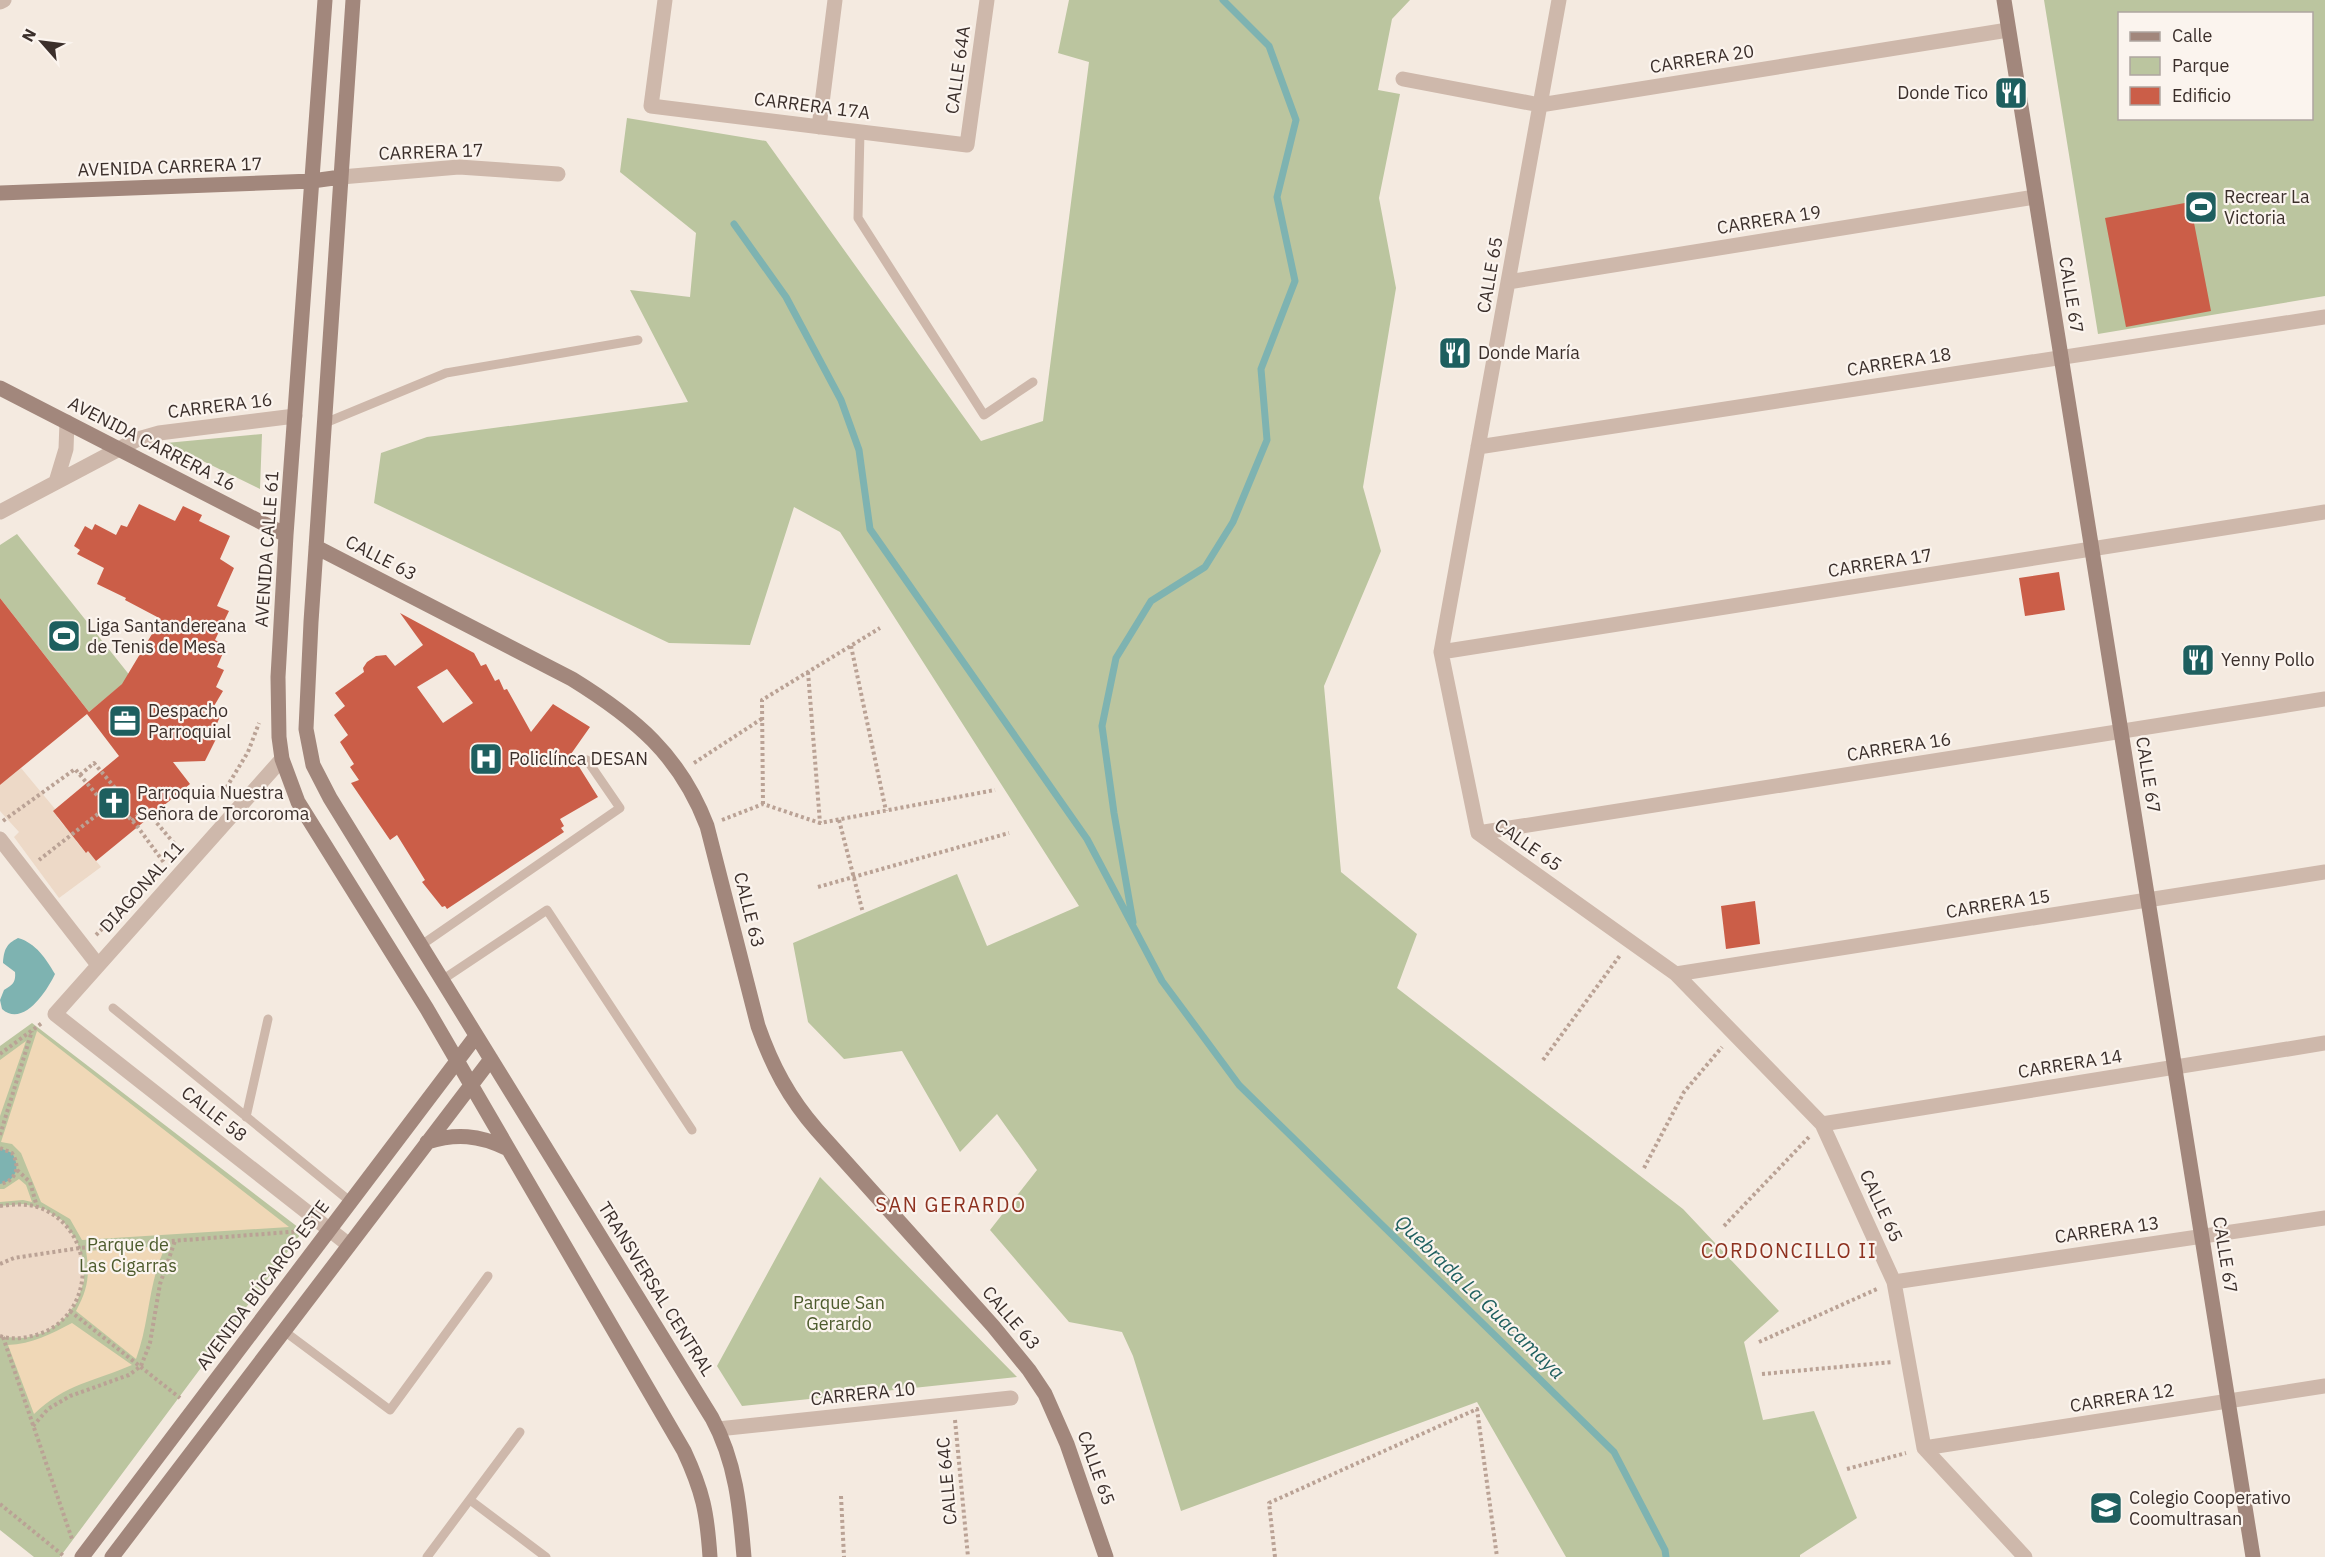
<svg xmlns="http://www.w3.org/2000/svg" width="2325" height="1557" viewBox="0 0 2325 1557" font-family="'IBM Plex Sans',sans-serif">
<rect width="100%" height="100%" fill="#f4eae0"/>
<!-- green -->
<path fill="#bbc59f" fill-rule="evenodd" d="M1069,0H1410L1392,19L1378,90L1400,94L1379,198L1396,288L1363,487L1381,551L1324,686L1341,872L1417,934L1397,988L1683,1209L1779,1311L1744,1342L1763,1420L1814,1411L1857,1518L1800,1555V1557H1566L1477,1402L1181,1511L1133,1356L1122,1332L1069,1322L990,1230L1037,1170L997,1114L960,1152L902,1051L844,1059L808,1022L793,943L957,874L987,946L1079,906L840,532L794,507L750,645L669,643L374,503L381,453L427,437L688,402L630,290L690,297L696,233L620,172L627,118L766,141L981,441L1043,421L1089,62L1058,53Z
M2044,0H2325V296L2098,334ZM2120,14H2312V118H2120Z
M262,434L260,489L166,443Z
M17,534L131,677L89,712L0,598V545Z
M32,1023L303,1231L60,1557H34L0,1530V1046Z
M820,1177L1017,1377L742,1406L717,1366Z"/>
<!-- sand -->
<path fill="#f0d8b7" d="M37,1031L289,1227L82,1240L70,1219L41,1202L21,1153L12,1144L1,1142Z
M26,1041L0,1116V1060Z
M19,1179L26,1185L32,1202L23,1200L0,1202V1189H4Z
M166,1246C148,1281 150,1322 136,1359L76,1311C88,1289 90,1275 86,1251Z
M72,1323L132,1365C95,1381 65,1384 34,1414L8,1345C32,1344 51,1334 72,1323Z"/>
<!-- plaza -->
<path fill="#edd9c7" d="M21,768L60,815L57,817L64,826L69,828L78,839L76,841L85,852L88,851L101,867L59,898L14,837L19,832L0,811V785Z
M23,1204L45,1209L63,1221L76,1239L83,1259L84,1281L77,1302L70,1311L64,1319L46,1332L25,1338L3,1337L0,1336V1206Z"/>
<!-- water -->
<path fill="#7eb3b1" d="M18,938C36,943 46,959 55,974C47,991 23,1028 2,1009L0,1000L4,990C13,985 16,982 15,972L3,963C4,950 6,944 18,938Z
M0,1148L12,1153C21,1167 16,1181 0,1184Z"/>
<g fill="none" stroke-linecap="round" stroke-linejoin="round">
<!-- stream -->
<path stroke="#7eb3b1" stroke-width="7" d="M734,224L786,297L841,400L859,450L870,529L1087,839L1162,981L1239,1085L1614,1452L1665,1550L1666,1557
M1133,922L1114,813L1102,726L1116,658L1151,601L1205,567L1233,522L1267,440L1261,369L1295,281L1277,197L1296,120L1269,46L1223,0"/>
</g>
<!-- building -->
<path fill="#cb5e48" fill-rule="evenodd" d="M2190,202L2211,311L2126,327L2105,218Z
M139,504L175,521L183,506L202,515L199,521L230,536L220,559L234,568L217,606L229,611L215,640L226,646L217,667L224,670L216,687L223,691L214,706L223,710L215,728L220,731L205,761L173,762L190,784L96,861L88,851L86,853L53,811L119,756L87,714L0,785V598L89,712L122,684L161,619L125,600L126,598L97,584L104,568L77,554L80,550L74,546L85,526L92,530L95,524L116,535L121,525L127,527Z
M2059,572L2065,610L2025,616L2019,578Z
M400,613L474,653L481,666L486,664L495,681L499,679L504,690L507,689L531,732L553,704L590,727L571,754L598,797L560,819L564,826L561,828L564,832L447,909L445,906L442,907L422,882L425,880L397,835L390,840L351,783L359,780L350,767L354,764L340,742L348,735L334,715L345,706L335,693L364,672L363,668L367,662L376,656L386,655L395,666L423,645ZM447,669L473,703L443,723L417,687Z
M1755,901L1760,944L1726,949L1721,906Z"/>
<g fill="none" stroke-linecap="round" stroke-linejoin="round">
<!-- path -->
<path stroke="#baa295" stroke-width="4" stroke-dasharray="3 3" stroke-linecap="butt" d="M851,646L886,811
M808,672L820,823
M694,763L763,718
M80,775L94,763L116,789L101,801
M108,795L137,826L165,864
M220,798L248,752L259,723
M763,804L762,700L880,628
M722,820L763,804L820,823L995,790
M839,820L863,913
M3,821L75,769L107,807L39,860
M132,821L145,809L178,848
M818,887L1009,833
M96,935L108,923
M0,1054L42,1023
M1543,1060L1621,954
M0,1135L32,1031
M0,1148L12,1153C21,1167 16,1181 0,1184
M1644,1168L1684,1092L1722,1047
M17,1170L30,1182L37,1207
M0,1206C15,1204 31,1203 45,1210C99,1236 94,1318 36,1335C25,1338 12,1340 0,1336
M1724,1226L1809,1137
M0,1264L14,1258L80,1248L303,1231
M70,1311L180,1398
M3,1337L72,1539
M1759,1342L1877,1289
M1762,1374L1893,1362
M955,1420L968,1557
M33,1426L48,1409L70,1396L129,1375L141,1366L150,1343L160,1284L175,1241
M1847,1469L1906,1453
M841,1496L844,1557
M0,1504L65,1557
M1275,1557L1269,1503L1477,1409L1497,1557"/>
<!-- lane -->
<path stroke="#ceb8ab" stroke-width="9" d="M860,132L858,218L984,415L1033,382
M325,423L446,373L638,340
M420,946L620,808L587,760
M442,980L547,910L692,1130
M113,1008L351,1202
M246,1117L268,1019
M284,1331L390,1410L488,1276
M470,1500L546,1557
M427,1557L520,1432"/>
<!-- street -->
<path stroke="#ceb8ab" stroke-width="15" d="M665,0L651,106L967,145L987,0
M1559,0L1441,652L1478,833L1676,974L1822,1124L1894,1282L1924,1448L2025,1557
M0,2L4,0
M1403,79L1540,105L2008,30
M819,127L835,0
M341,177L459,167L558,174
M1508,282L2035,197
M1478,447L2325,317
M56,482L66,449L67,422
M0,512L138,439L159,433L295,416
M1441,652L2325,512
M282,759L55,1014L349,1245
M1478,833L2325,699
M0,839L98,965
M1676,974L2325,872
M1822,1124L2325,1043
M1894,1282L2325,1218
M718,1429L1011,1398
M1924,1448L2325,1386"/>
<!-- secondary -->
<path stroke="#a2877c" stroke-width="15" d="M325,0L286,535L278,677L279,737L282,759L298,802L427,1009L684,1451C703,1492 707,1512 710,1557
M353,0L311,622L306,729L313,765L330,798L712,1418C736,1462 740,1508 744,1557
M2004,0L2253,1557
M0,193L312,181L341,177
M0,388L286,535
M316,547L572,679C635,718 680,755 707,826L758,1026C772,1066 789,1098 817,1130L993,1326L1029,1370L1045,1394L1067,1444L1106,1557
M427,1142C456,1133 479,1135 506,1148
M82,1557L476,1036
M112,1557L491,1059"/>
</g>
<!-- icons -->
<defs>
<symbol id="restaurant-square" viewBox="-11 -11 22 22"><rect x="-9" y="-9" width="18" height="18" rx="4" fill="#1e5f5f" stroke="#fbf4ee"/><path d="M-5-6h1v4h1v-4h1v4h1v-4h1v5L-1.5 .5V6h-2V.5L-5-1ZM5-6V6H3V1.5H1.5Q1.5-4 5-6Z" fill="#fff"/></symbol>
<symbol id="stadium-square" viewBox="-11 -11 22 22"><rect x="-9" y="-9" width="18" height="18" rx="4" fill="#1e5f5f" stroke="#fbf4ee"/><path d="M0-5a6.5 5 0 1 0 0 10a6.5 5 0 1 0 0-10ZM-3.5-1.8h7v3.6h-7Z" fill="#fff"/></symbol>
<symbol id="office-square" viewBox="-11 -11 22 22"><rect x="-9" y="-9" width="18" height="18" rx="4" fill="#1e5f5f" stroke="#fbf4ee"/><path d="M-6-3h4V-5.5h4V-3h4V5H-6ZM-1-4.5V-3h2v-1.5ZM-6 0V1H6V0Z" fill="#fff"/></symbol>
<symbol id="hospital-square" viewBox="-11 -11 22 22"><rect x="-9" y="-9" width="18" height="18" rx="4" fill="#1e5f5f" stroke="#fbf4ee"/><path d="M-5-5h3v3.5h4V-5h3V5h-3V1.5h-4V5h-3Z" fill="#fff"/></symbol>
<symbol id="church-square" viewBox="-11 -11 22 22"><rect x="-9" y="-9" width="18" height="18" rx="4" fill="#1e5f5f" stroke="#fbf4ee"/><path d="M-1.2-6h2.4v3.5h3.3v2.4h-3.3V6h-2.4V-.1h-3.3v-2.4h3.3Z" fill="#fff"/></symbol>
<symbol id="school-square" viewBox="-11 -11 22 22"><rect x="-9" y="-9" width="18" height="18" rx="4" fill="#1e5f5f" stroke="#fbf4ee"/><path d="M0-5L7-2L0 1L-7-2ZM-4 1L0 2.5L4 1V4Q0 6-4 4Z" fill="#fff"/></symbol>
</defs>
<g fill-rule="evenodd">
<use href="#restaurant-square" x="1992" y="74" width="38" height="38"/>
<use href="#stadium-square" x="2182" y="188" width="38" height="38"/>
<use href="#restaurant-square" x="1436" y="334" width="38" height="38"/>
<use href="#stadium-square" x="45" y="617" width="38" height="38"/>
<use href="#restaurant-square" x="2179" y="641" width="38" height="38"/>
<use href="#office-square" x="106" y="702" width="38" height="38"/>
<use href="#hospital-square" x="467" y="740" width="38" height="38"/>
<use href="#church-square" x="95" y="784" width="38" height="38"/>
<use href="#school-square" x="2087" y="1489" width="38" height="38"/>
</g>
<g text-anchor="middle" stroke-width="4.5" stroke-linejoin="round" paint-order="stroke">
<!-- street labels -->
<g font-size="18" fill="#3b2f2b" stroke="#fbf4ee">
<text transform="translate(1702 59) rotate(-9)" y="6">CARRERA 20</text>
<text transform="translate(958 70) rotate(-82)" y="6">CALLE 64A</text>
<text transform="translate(812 106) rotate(7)" y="6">CARRERA 17A</text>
<text transform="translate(431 152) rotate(-2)" y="6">CARRERA 17</text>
<text transform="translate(170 167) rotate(-2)" y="6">AVENIDA CARRERA 17</text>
<text transform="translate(1769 220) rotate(-9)" y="6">CARRERA 19</text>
<text transform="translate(1490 275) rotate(-80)" y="6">CALLE 65</text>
<text transform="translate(2071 295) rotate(81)" y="6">CALLE 67</text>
<text transform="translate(1899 362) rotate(-9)" y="6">CARRERA 18</text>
<text transform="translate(220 406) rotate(-7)" y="6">CARRERA 16</text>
<text transform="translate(152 444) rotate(27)" y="6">AVENIDA CARRERA 16</text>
<text transform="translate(267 549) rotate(-86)" y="6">AVENIDA CALLE 61</text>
<text transform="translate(381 558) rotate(27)" y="6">CALLE 63</text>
<text transform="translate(1880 563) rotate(-9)" y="6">CARRERA 17</text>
<text transform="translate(1899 747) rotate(-9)" y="6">CARRERA 16</text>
<text transform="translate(2148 775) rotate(81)" y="6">CALLE 67</text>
<text transform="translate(1528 845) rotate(35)" y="6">CALLE 65</text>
<text transform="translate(142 887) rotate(-48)" y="6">DIAGONAL 11</text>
<text transform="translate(1998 904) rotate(-9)" y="6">CARRERA 15</text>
<text transform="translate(749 910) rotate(76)" y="6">CALLE 63</text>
<text transform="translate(2070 1064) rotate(-9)" y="6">CARRERA 14</text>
<text transform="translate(214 1114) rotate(38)" y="6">CALLE 58</text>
<text transform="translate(1881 1206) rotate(65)" y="6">CALLE 65</text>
<text transform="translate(2107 1230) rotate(-8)" y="6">CARRERA 13</text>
<text transform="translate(2225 1255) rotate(81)" y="6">CALLE 67</text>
<text transform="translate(263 1285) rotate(-53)" y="6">AVENIDA BÚCAROS ESTE</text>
<text transform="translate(656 1289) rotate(58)" y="6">TRANSVERSAL CENTRAL</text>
<text transform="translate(1011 1318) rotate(49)" y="6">CALLE 63</text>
<text transform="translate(863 1394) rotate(-6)" y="6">CARRERA 10</text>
<text transform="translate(2122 1398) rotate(-9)" y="6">CARRERA 12</text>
<text transform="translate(1096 1468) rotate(70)" y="6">CALLE 65</text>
<text transform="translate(947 1481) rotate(-95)" y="6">CALLE 64C</text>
</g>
<!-- poi labels -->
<g font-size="18" fill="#3b2f2b" stroke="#fbf4ee" text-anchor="start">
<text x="1988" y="99" text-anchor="end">Donde Tico</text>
<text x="2224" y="203">Recrear La<tspan x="2224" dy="21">Victoria</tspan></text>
<text x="1478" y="359">Donde María</text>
<text x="87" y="632">Liga Santandereana<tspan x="87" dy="21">de Tenis de Mesa</tspan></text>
<text x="2221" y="666">Yenny Pollo</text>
<text x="148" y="717">Despacho<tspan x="148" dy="21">Parroquial</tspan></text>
<text x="509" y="765">Policlínca DESAN</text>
<text x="137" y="799">Parroquia Nuestra<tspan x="137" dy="21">Señora de Torcoroma</tspan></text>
<text x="2129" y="1504">Colegio Cooperativo<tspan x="2129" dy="21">Coomultrasan</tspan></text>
</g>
<!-- park labels -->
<g font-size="18" fill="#4d5b2d" stroke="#fbf4ee">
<text x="128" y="1251">Parque de<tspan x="128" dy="21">Las Cigarras</tspan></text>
<text x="839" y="1309">Parque San<tspan x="839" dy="21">Gerardo</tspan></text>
</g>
<!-- neighbourhood labels -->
<g font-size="20" letter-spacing="1.5" fill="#8e3220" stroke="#fbf4ee">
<text x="951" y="1212">SAN GERARDO</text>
<text x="1789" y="1258">CORDONCILLO II</text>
</g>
<!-- water labels -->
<g font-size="20" font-style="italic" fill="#1e5f5f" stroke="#fbf4ee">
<text transform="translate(1480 1297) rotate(44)" y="7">Quebrada La Guacamaya</text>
</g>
</g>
<!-- legend -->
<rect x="2118" y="12" width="195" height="108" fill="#fbf4ee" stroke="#aea5a0" stroke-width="1.5"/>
<rect x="2130" y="32" width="30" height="9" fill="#a2877c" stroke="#aea5a0" stroke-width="1.5"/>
<text x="2172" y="42" font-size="18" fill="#3b2f2b">Calle</text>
<rect x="2130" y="57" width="30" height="18" fill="#bbc59f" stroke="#aea5a0" stroke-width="1.5"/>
<text x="2172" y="72" font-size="18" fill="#3b2f2b">Parque</text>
<rect x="2130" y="87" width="30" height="18" fill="#cb5e48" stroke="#aea5a0" stroke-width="1.5"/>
<text x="2172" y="102" font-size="18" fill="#3b2f2b">Edificio</text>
<!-- north arrow -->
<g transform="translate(42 42) rotate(298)" stroke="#fbf4ee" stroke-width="4.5" paint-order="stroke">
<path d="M0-4.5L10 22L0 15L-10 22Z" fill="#3b2f2b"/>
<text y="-9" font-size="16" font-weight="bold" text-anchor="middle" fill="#3b2f2b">N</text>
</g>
</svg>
